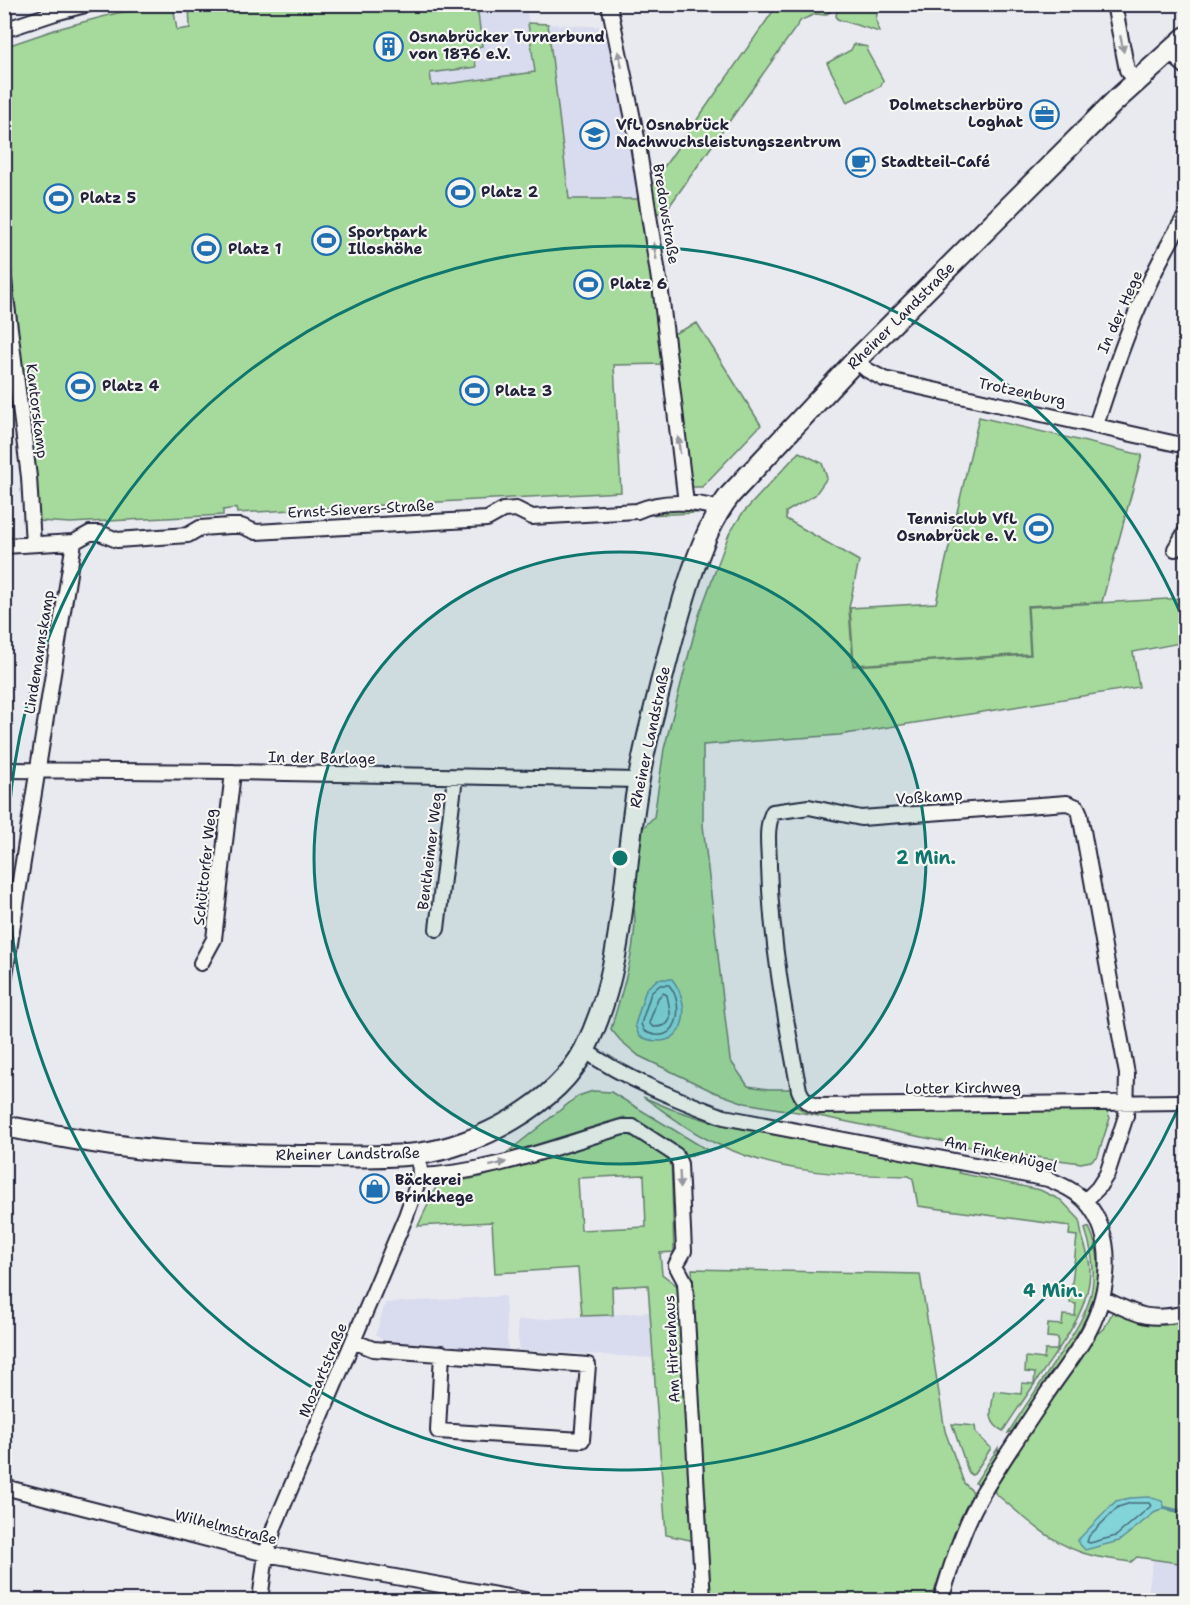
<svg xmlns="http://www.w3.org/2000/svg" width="1190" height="1605" viewBox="0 0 1190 1605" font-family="'Shantell Sans',sans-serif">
<rect width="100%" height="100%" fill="#e9eaf0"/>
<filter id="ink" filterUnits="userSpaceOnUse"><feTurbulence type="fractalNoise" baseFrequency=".0167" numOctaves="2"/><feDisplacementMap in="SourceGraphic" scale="12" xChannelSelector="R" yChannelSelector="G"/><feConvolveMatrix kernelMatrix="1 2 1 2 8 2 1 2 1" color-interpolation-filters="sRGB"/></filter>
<g filter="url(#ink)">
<!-- built -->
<path fill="#d9dbee" d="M477,5H526L535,72L431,86L430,73L476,67L473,47L482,45Z
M548,24L607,27L640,199L569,200Z
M505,1296L508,1351L386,1343L376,1334L385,1303Z
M650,1312L653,1358L519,1350L517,1321Z
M1153,1559L1185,1564V1600H1147Z"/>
<!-- green -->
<path fill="#a6da9c" stroke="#647e6c" stroke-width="1.5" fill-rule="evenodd" d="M189,5H477L482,46L473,48L476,67L430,73L432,86L535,72L528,23L548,24L569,199H640L664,364L614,365L621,492L237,513L236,508L223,510V515L70,523L39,521L5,211L4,47L57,29L117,13L173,6L177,30L190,28Z
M775,5H833L830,12L825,15L816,14L801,20L663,215L656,212L652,187L659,174L774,10Z
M839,5H879L876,19L879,32L837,19L836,15Z
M854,44L868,47L867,51L883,80L881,86L847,102L827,63L851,50Z
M697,323L761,425L702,487H688L671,335Z
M979,417L1142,455L1102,602L1027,606L1030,654L854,665L850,608L936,603Z
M799,452L822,463L827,478L815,495L786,512V519L859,561L849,608L853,666L1031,655L1028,607L1185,598V642L1133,652L1139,687L839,735L703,745V825L730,1060L748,1086L768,1089H791L796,1106L809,1114L1106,1108L1110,1118L1098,1155L1091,1161L1081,1163L990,1151L809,1114L745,1103L714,1092L639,1056L620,1040L611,1029C621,994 641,938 633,902L642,829L654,817L664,749L699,615L729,534L742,514Z
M699,508L696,513L645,515L649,511Z
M593,1091L611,1092L709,1151L686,1157L624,1117L504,1155L578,1096Z
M643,1097L671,1109L722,1125L959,1169V1173L1040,1190L1061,1200L1080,1220C1079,1237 1090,1252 1090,1270C1090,1309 1063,1342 1042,1373C1029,1392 1016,1411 1003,1431C985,1422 992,1408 994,1391L1021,1394L1022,1383L1034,1384L1035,1373L1025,1372L1026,1357L1044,1359L1045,1350H1057L1058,1338L1047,1337L1048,1324L1062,1325L1063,1315L1075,1316L1076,1304L1070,1303L1077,1236L1069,1235L1070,1226L918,1206L913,1179L909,1176C839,1175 781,1174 717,1144C690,1132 667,1113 643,1097Z
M633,1131L671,1156L674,1252L660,1253L662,1274L680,1288L695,1541L666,1535L648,1285L612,1287L613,1315L582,1316L578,1268L495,1273L492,1222L418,1226L437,1185L481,1177ZM644,1175L646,1227L581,1230L578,1178Z
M1089,1227C1113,1280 1087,1320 1058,1364C1043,1386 1029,1408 1014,1431L1008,1433C1023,1409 1039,1386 1054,1363C1087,1314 1105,1288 1085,1229Z
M692,1269L920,1274L945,1431L964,1483L975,1494C957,1529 942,1563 932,1600H711Z
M1113,1311C1138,1325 1158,1326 1185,1320V1564L1137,1557L1131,1562C1119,1560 1106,1559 1094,1556C1054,1547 1025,1518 995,1493L994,1487L1096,1334L1104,1329Z
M952,1424L975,1426L976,1433L991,1448L974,1474L971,1475L968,1471Z
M998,1448V1453L980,1485L975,1483Z"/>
<!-- water -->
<path fill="#82d4d9" stroke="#5c8d9a" stroke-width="1.5" d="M658,979H672C695,1008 684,1057 639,1036L635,1025L646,989Z
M1149,1497L1162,1501L1165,1508L1154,1513L1119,1541L1085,1550L1077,1541L1116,1501L1130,1498Z"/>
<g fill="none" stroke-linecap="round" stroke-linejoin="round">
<!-- shore -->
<path stroke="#48697a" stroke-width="1.5" d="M660,985H669C686,1005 678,1049 644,1031L641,1024L651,993Z
M663,993L667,995C670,1013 677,1027 653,1027L649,1023L658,998Z
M1131,1503H1149L1151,1506L1116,1536L1090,1543L1087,1542L1089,1536L1118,1507Z"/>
<!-- stream -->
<path stroke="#5c8d9a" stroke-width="4" d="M1165,1508L1178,1511"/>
<defs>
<path id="street" d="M609,4L637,138L661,293L686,503
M1114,4L1127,70L1137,81
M4,30L55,13L89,4
M1168,51L1186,67
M4,282L29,477L33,544
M856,360L867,370L884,379L1186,446
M1096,425C1119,353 1145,280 1186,215
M4,546L74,542L90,533H100L117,540L188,535L200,528L230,526H241L256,532L487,519L503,510L516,509L532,517L637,511C662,500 693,501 719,509
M1175,549L1186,531
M4,770L233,772L638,780
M437,929L455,777
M201,963L214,939L233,772
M4,981L74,542
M584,1050C626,1079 676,1099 724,1117L1048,1179C1062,1185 1076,1191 1086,1202C1117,1237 1109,1293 1089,1331C1077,1353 1060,1374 1046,1395C1025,1427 1004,1458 984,1491C964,1524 952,1563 941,1600
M420,1176C490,1173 556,1146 623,1127H633L676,1155L680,1164L684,1251L676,1265L685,1282L703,1600
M1085,1201L1098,1188L1107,1174L1126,1116L1127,1074L1080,814L1077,807L1067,803L861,818L809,807L773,812C765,828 769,848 769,866C771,942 785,1016 799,1090C803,1100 808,1104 818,1106C940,1105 1063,1103 1186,1102
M1102,1298C1137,1314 1146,1322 1186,1313
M353,1341L373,1349L588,1365L582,1440L438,1431L442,1353
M4,1487L266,1554L525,1600
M260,1600L266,1554L275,1525L406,1216L420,1176L419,1154"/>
<path id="secondary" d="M4,1126C48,1134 91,1143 135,1148C193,1155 251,1155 309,1156C345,1156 382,1158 417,1154C476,1147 557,1104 585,1049C627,965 622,869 639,779C643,754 650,728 656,703C667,658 678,614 693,570C703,543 712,518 730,495L856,360L1115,101L1186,37"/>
</defs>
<!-- street casing -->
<use href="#street" stroke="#22223b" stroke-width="18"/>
<!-- secondary casing -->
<use href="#secondary" stroke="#22223b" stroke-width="24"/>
<!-- street -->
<use href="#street" stroke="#f6f6f2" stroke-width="14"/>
<!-- secondary -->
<use href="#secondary" stroke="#f6f6f2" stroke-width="20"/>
</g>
<!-- one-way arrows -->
<defs><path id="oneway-solid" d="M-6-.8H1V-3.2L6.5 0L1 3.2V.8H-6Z" transform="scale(1.5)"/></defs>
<g fill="#9797a0">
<use href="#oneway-solid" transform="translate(1122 44) rotate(78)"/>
<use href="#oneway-solid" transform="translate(620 59) rotate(-102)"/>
<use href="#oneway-solid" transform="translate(655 251) rotate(-99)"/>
<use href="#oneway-solid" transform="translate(679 445) rotate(-97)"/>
<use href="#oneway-solid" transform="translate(498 1164) rotate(-14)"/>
<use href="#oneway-solid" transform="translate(680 1179) rotate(87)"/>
</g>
</g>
<!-- distance rings -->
<circle cx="620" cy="858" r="306" fill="#0f766e" fill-opacity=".12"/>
<g fill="none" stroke="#0f766e" stroke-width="3">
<circle cx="620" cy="858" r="306"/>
<path d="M1185 1092A612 612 0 1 1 1185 624"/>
</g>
<!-- icons -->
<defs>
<symbol id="building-ring" viewBox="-11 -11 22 22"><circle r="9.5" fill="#f6f6f2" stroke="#1f6fb2" stroke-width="1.5"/><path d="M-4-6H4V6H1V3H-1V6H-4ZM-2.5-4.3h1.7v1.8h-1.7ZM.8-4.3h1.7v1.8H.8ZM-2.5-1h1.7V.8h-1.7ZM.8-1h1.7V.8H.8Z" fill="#1f6fb2"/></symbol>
<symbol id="office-ring" viewBox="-11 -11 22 22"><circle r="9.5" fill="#f6f6f2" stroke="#1f6fb2" stroke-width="1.5"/><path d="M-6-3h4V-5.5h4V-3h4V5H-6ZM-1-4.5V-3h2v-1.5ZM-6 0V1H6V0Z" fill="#1f6fb2"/></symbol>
<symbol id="school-ring" viewBox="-11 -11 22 22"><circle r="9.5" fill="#f6f6f2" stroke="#1f6fb2" stroke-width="1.5"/><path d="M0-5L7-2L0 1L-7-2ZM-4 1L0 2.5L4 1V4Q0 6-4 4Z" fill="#1f6fb2"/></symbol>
<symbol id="cafe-ring" viewBox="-11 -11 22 22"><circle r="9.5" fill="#f6f6f2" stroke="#1f6fb2" stroke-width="1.5"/><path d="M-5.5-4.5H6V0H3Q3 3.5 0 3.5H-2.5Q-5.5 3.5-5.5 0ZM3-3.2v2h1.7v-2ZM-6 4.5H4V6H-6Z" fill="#1f6fb2"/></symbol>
<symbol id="stadium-ring" viewBox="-11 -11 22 22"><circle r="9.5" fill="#f6f6f2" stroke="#1f6fb2" stroke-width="1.5"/><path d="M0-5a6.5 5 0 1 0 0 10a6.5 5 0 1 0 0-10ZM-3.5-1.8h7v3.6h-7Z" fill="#1f6fb2"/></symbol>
<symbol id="shop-ring" viewBox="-11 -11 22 22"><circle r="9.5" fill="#f6f6f2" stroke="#1f6fb2" stroke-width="1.5"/><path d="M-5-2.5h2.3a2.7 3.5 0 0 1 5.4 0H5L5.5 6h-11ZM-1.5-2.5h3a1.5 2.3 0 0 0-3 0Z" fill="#1f6fb2"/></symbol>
</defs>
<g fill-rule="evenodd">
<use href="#building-ring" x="372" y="30" width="33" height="33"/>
<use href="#office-ring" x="1028" y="98" width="33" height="33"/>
<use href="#school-ring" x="578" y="118" width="33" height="33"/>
<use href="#cafe-ring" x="844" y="146" width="33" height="33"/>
<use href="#stadium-ring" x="444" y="176" width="33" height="33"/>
<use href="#stadium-ring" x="42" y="182" width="33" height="33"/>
<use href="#stadium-ring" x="310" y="224" width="33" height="33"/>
<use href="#stadium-ring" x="190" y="232" width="33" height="33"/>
<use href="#stadium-ring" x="572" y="268" width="33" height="33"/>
<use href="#stadium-ring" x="64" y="370" width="33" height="33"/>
<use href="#stadium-ring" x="458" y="374" width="33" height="33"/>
<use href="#stadium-ring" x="1022" y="512" width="33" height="33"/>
<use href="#shop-ring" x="358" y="1172" width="33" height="33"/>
</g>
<g text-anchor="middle" stroke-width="4.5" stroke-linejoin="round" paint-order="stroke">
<!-- poi labels -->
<g font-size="15" font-weight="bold" fill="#22223b" stroke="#f6f6f2" text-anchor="start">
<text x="409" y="42">Osnabrücker Turnerbund<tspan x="409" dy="17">von 1876 e.V.</tspan></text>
<text x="1023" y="110" text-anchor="end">Dolmetscherbüro<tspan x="1023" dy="17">Loghat</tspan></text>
<text x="616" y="130">VfL Osnabrück<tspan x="616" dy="17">Nachwuchsleistungszentrum</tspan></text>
<text x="881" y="167">Stadtteil-Café</text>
<text x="481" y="197">Platz 2</text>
<text x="80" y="203">Platz 5</text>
<text x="348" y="237">Sportpark<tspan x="348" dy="17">Illoshöhe</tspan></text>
<text x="228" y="254">Platz 1</text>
<text x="610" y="289">Platz 6</text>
<text x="102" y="391">Platz 4</text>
<text x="495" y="396">Platz 3</text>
<text x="1017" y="524" text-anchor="end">Tennisclub VfL<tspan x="1017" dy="17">Osnabrück e. V.</tspan></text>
<text x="395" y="1185">Bäckerei<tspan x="395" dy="17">Brinkhege</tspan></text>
</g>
<!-- street labels -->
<g font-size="15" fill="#22223b" stroke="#f6f6f2">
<text transform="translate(666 214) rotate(81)" y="5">Bredowstraße</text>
<text transform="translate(1120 312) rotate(-66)" y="5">In der Hege</text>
<text transform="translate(901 316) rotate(-45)" y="5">Rheiner Landstraße</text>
<text transform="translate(1022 392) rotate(12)" y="5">Trotzenburg</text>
<text transform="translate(37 411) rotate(83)" y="5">Kantorskamp</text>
<text transform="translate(361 509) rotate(-3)" y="5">Ernst-Sievers-Straße</text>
<text transform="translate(39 652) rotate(-81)" y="5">Lindemannskamp</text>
<text transform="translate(650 737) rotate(-78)" y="5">Rheiner Landstraße</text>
<text transform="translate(322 758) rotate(1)" y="5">In der Barlage</text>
<text transform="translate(929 797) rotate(-4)" y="5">Voßkamp</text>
<text transform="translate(430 851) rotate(-83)" y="5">Bentheimer Weg</text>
<text transform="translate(205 867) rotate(-84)" y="5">Schüttorfer Weg</text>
<text transform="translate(963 1088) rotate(-1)" y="5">Lotter Kirchweg</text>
<text transform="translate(348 1154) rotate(-1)" y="5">Rheiner Landstraße</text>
<text transform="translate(1001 1154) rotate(13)" y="5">Am Finkenhügel</text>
<text transform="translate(672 1349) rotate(-93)" y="5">Am Hirtenhaus</text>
<text transform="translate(323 1370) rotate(-67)" y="5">Mozartstraße</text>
<text transform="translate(226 1527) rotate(14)" y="5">Wilhelmstraße</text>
</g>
</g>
<circle cx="620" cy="858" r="9" fill="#0f766e" stroke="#f6f6f2" stroke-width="3"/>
<g font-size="18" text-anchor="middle" font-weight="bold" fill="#0f766e" stroke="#f6f6f2" stroke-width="4.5" stroke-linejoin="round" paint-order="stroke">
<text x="926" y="864">2 Min.</text>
<text x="1053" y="1297">4 Min.</text>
</g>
<!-- margin -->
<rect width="1190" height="1605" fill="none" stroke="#f6f6f2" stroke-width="24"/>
<rect x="12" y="12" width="1166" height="1581" fill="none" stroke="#22223b" stroke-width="2" filter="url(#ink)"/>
</svg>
